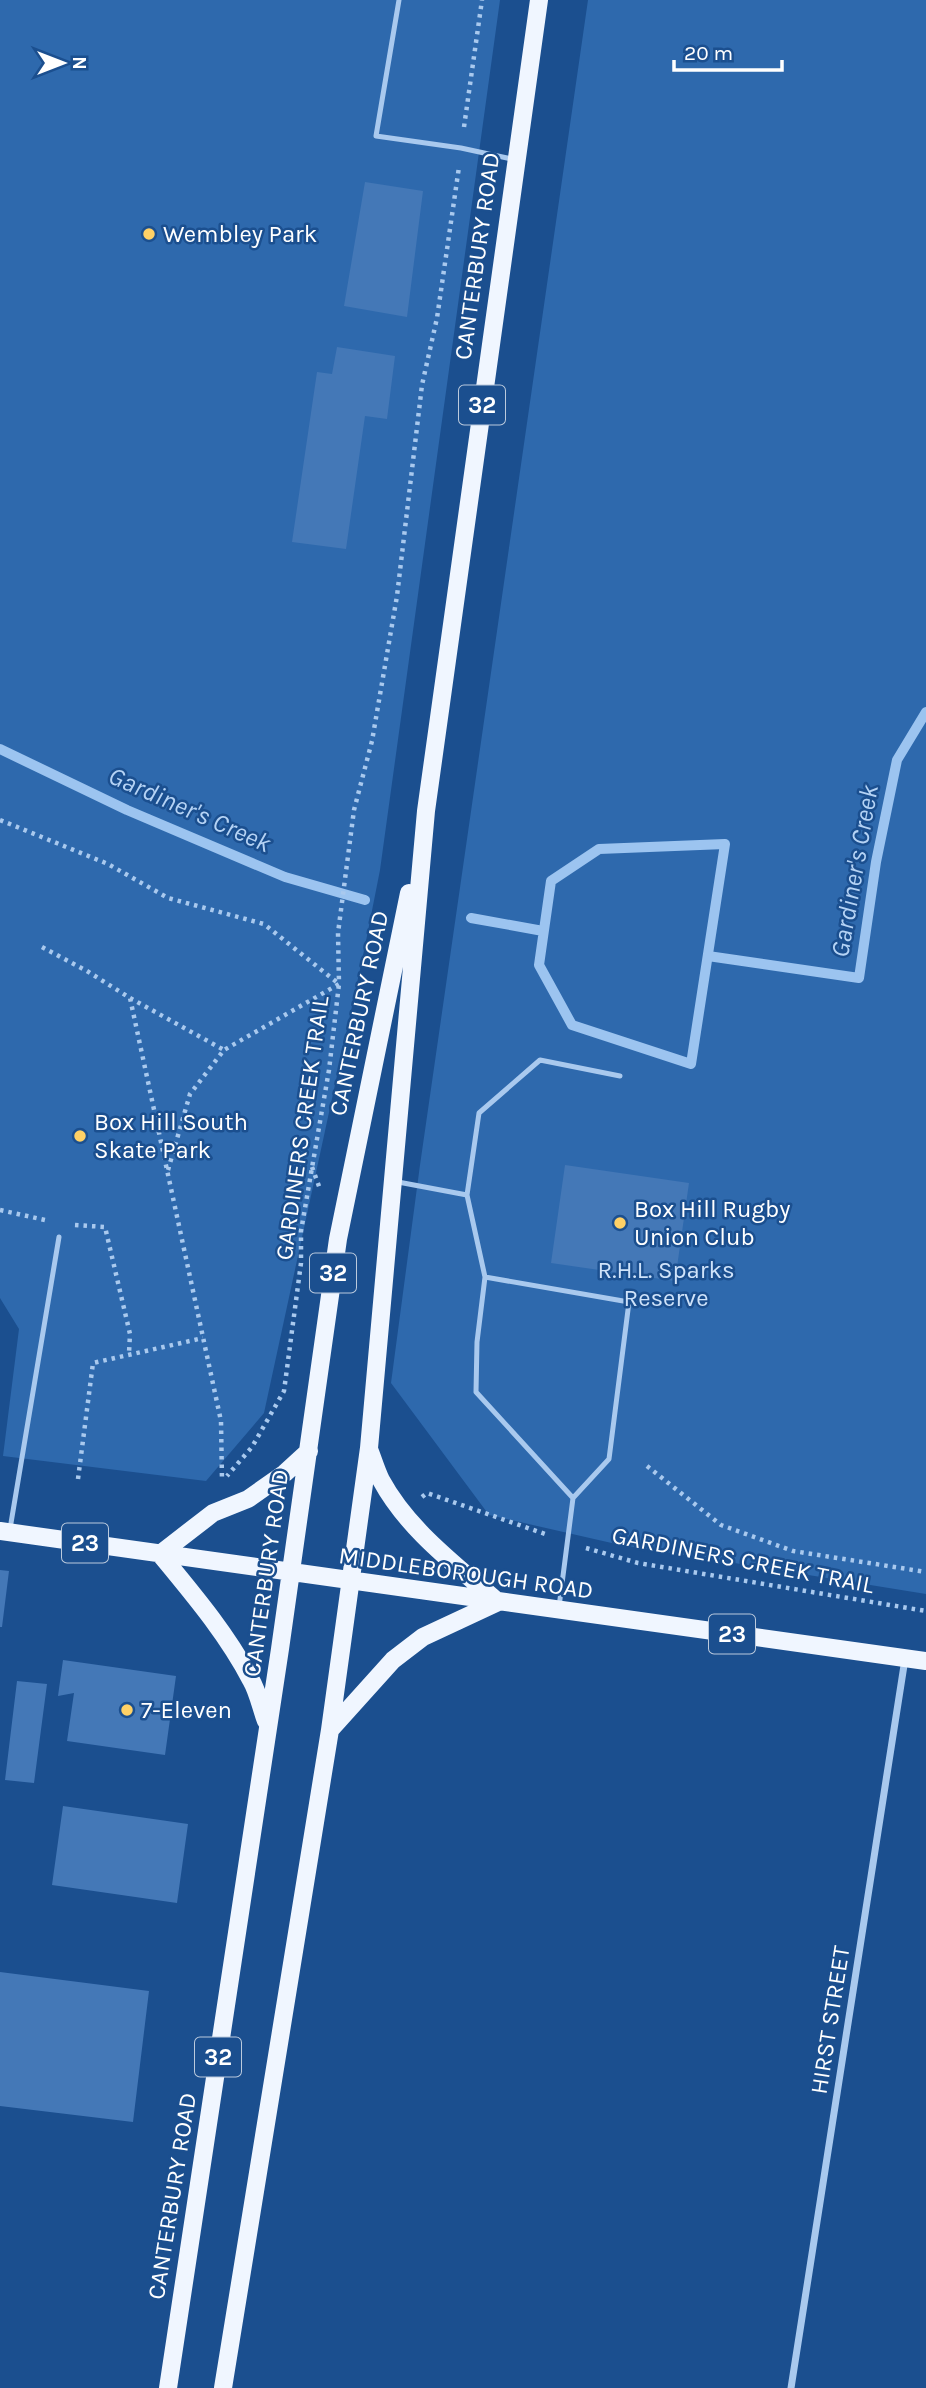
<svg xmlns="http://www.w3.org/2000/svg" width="926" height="2388" viewBox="0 0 926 2388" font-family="Karla,sans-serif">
<rect width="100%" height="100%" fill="#1b4f8f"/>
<!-- green -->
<path fill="#2e69ad" d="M0,0H500L380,870L365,946L264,1413L206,1481L3,1456L19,1329L0,1298Z
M588,0H926V1594L616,1544L489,1515L391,1383L420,1165Z"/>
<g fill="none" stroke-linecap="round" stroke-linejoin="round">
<!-- stream -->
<path stroke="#9cc4f0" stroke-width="10" d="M0,749L127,810L285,877L365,900
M725,844L691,1064L572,1025L539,965L551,881L599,849Z
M471,918L543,931
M708,956L859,978L876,862L897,760L926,712"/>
</g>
<!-- building -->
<path fill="#4478b7" d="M365,182L423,191L407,317L344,306Z
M337,347L395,356L387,419L365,416L346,549L292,542L317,372L332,374Z
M565,1165L689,1183L675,1281L551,1263Z
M0,1570L9,1571L2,1627H0Z
M63,1660L176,1676L165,1755L67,1741L74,1693L58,1696Z
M17,1681L47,1684L34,1783L5,1780Z
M63,1806L188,1824L177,1903L52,1885Z
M0,1972L149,1991L133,2122L0,2106Z"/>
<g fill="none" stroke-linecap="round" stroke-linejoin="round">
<!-- path -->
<path stroke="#a9c9ee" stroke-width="4.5" stroke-dasharray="3.5 5" stroke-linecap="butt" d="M464,127L482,0
M0,820L108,864L168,898L264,924L339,984L329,1070L301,1231V1263L284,1391L252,1447L227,1476
M42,947L87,971L130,998L221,1421L222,1481
M130,998L224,1050
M312,1167L320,1189
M168,1170L190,1094L224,1050L339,984L338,933L354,810L372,741L397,596L422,385L437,318L459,167
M0,1210L45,1220
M75,1225L105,1227L130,1334L129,1353
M647,1466L721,1525L793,1551L926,1572
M78,1479L93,1363L203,1338
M422,1497L427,1493L548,1535
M586,1548L638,1563L926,1611"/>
<!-- service -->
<path stroke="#a9c9ee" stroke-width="5" d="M399,0L376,136L461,148L512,159
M398,1182L467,1195
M485,1277L629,1302L609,1459L573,1498L559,1607
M573,1498L476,1392L477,1342L485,1277L467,1195L479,1113L540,1060L620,1076
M10,1529L59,1237"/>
<!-- minor -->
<path stroke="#a9c9ee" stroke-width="7" d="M791,2388L905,1659"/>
<!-- primary -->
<path stroke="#f0f6ff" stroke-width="18" d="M0,1531L926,1661
M160,1554C193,1594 227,1634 251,1680C258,1692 261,1708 266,1721
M160,1554L213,1513L248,1499L285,1473L309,1451
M330,1730L393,1660L423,1637L498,1602C456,1565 408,1530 381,1480C376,1470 373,1459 369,1449
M168,2388L280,1649L338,1239L409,893
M223,2388L330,1730L369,1448L426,811L539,0"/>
</g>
<!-- markers -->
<g fill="#ffd166" stroke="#1b4f8f" stroke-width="2.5">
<circle cx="149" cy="234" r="7"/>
<circle cx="80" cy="1136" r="7"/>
<circle cx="620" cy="1223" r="7"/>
<circle cx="127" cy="1710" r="7"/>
</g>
<g text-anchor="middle" stroke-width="5" stroke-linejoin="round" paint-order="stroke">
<!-- shield labels -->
<g fill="#1b4f8f" stroke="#bbcadd" stroke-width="2">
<rect x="459" y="385.5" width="46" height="39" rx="5"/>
<rect x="310" y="1253.5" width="46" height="39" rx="5"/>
<rect x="62" y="1523.5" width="46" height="39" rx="5"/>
<rect x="709" y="1614.5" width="46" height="39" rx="5"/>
<rect x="195" y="2037.5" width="46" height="39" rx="5"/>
</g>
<g font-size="23" font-weight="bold" fill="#fff">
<text x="482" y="413">32</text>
<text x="333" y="1281">32</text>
<text x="85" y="1551">23</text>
<text x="732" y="1642">23</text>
<text x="218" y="2065">32</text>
</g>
<!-- poi labels -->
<g font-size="24" fill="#fff" stroke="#1b4f8f" text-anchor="start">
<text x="163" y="242">Wembley Park</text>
<text x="94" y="1130">Box Hill South<tspan x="94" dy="28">Skate Park</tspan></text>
<text x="634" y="1217">Box Hill Rugby<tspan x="634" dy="28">Union Club</tspan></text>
<text x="141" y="1718">7-Eleven</text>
</g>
<!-- street labels -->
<g font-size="24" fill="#fff" stroke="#1b4f8f">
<text transform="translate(477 256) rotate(-82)" y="8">CANTERBURY ROAD</text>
<text transform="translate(359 1013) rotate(-78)" y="8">CANTERBURY ROAD</text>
<text transform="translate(302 1128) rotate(-82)" y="8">GARDINERS CREEK TRAIL</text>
<text transform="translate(743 1560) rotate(11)" y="8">GARDINERS CREEK TRAIL</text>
<text transform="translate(266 1573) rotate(-82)" y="8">CANTERBURY ROAD</text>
<text transform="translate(466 1573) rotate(8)" y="8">MIDDLEBOROUGH ROAD</text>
<text transform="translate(830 2020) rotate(-81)" y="8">HIRST STREET</text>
<text transform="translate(172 2196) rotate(-81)" y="8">CANTERBURY ROAD</text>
</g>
<!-- park labels -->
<g font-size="24" fill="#cfe3fa" stroke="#1b4f8f">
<text x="666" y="1278">R.H.L. Sparks<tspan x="666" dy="28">Reserve</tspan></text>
</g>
<!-- water labels -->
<g font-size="26" font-style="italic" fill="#b5d3f5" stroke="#1b4f8f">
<text transform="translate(190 809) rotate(24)" y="9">Gardiner's Creek</text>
<text transform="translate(854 871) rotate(-80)" y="9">Gardiner's Creek</text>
</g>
</g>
<!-- north arrow -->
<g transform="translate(63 63) rotate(90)" stroke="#1b4f8f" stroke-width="5" paint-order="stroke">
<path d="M0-5L12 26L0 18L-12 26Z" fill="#ffffff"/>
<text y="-10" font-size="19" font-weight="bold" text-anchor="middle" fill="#ffffff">N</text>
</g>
<!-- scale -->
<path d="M674 60v10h108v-10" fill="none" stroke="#ffffff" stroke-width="3.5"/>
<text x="684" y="60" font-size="21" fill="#ffffff" stroke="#1b4f8f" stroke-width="5" paint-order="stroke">20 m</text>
</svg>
